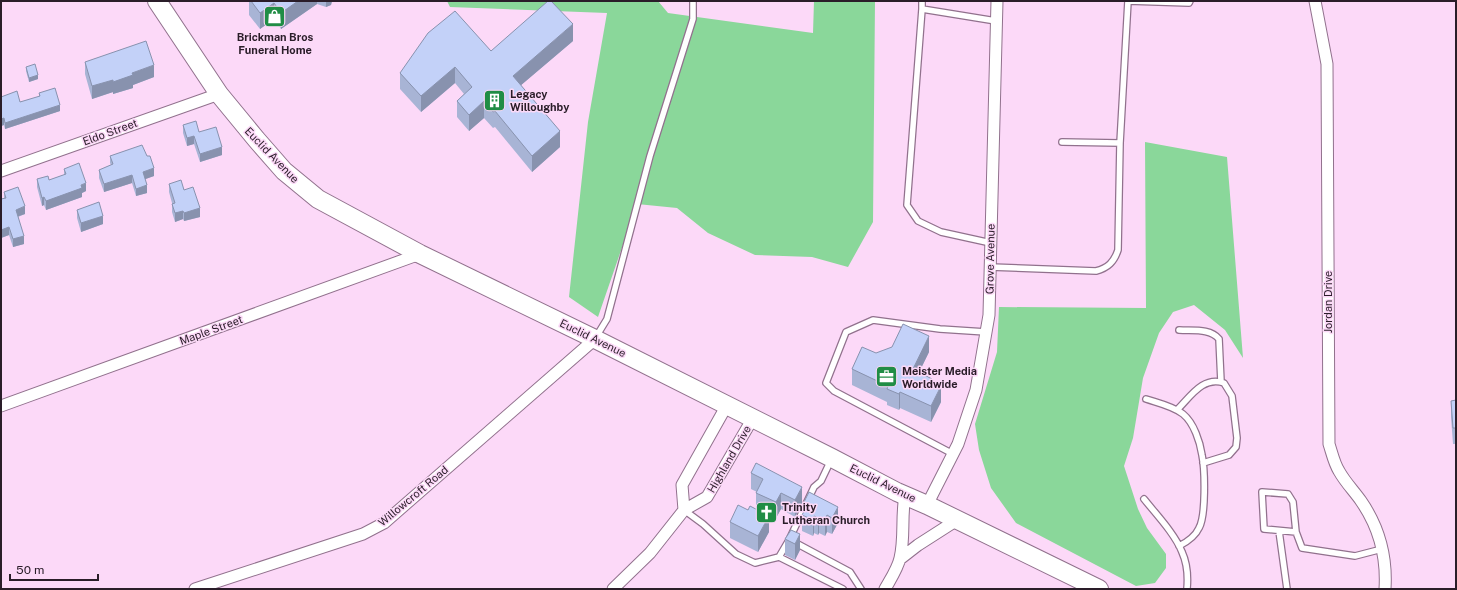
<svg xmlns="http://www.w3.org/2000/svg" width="1457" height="590" viewBox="0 0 1457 590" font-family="'Public Sans',sans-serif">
<rect width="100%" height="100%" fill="#fcd9f8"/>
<!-- green -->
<path fill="#8ad79a" d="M447,1H658L668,13L813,33L814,1H875L873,222L848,267L812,257L755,255L708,233L677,208L637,204L598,317L569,297L588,122L607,13L450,7Z
M1145,142L1227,157L1243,358L1225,330L1194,305L1173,312L1159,333L1143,378L1133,438L1124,466L1138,509L1147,528L1166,554V568L1155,583L1136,586L1016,523L991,488L979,450L975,424L997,352L999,307L1146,308Z"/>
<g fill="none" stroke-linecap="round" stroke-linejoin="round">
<defs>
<path id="service" d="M922,1V9L996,21
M922,9L907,205L918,221L941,232L991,243
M1062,142L1120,143
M990,267L1096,271C1108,268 1114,262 1118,250L1120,143L1128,1L1189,3L1190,1
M1179,330C1193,331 1210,328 1219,339L1221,382
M596,337L607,319L650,156L693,19V1
M1146,399C1158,403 1173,406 1183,414C1194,423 1200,442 1202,455C1205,470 1206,516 1199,528C1195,537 1187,542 1179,546
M1177,410C1191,396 1203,376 1224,383L1232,396L1237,438L1236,447L1229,455L1203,463
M953,454L834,391L826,383L846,332L873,320L940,329L986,332
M831,460L821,481L814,487L789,540L779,557L843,589
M1144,499C1156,514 1175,534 1182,552C1187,563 1188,578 1187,589
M684,510L703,524L736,554L755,563L779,557
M1279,531L1287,589
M1296,532L1264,529L1262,492L1288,494L1293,502L1296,532L1302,548L1355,556L1382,549
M794,542L850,572L861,589"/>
<path id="minor" d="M1315,1L1327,64L1329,444C1332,453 1334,463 1339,471C1345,482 1354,491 1361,501C1379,527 1387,557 1385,589
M1,171L219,94
M1,406L420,254
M927,505L958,444L976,390L989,315L997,1
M684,510L682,485L727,405
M900,559L918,545L957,520
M195,589L363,534L384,523L595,339
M613,589L650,553L684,510L707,497L753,418
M885,589C890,580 898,568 900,558C905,538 901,516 905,496"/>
<path id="primary" d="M157,1L219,94L256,139L284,171L318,199L420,254L595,339L832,458L897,492L927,505L1099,589"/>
</defs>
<!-- service casing -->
<use href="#service" stroke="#91718d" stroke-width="8"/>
<!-- minor casing -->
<use href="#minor" stroke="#91718d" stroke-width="13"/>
<!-- primary casing -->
<use href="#primary" stroke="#91718d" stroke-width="20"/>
<!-- service -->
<use href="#service" stroke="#fff" stroke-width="5.5"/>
<!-- minor -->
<use href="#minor" stroke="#fff" stroke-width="11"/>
<!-- primary -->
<use href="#primary" stroke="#fff" stroke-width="18"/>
</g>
<!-- wall -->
<path fill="#a8b4d5" d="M249,1H332L331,5L326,7L317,4L281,29L274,19L260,29L249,15Z
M573,41L521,85L560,147L532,172L495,127L493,128L484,118L469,131L457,117V101L464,94L455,83L421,112L400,89V73L491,51Z
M85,62L154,77L133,85V88L113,94V92L92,99L85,74Z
M26,67L38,79L29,82L26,71Z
M39,93L60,111L5,129L4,125L1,126V97L20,102L39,97Z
M183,125L199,132L222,155L200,162L194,144L187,146L183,133Z
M110,156L154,176L145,179L147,193L136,196L132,183L104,192L99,178V170L111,165L110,163Z
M64,169L86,191L82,193V197L46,210L44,205L42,206L37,187V179L49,180L64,175Z
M169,184L184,190L200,217L184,221L183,219L175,222L172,212V203L169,192Z
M4,192L25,214L18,217L24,244L13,247L9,235L1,238V199L4,198Z
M77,210L103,224L81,232L77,218Z
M929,352L919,372L932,382L941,402L931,422L900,408L899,410L887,405V402L852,385V369L876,353Z
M1456,400V444H1453L1451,417V401Z
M756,463L802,503L795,517L781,509L776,518L756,509V493L757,492L751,489V473Z
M809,492L838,523L832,534L827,532L825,536L819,533L818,535L814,533L813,536L802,531V515L803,513V504Z
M730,522L769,532L758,552L730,538Z
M800,534V550L795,560L785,555V539Z"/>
<!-- shaded-wall -->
<path fill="#8892ae" d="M298,1H317V4L281,29V13Z
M326,1H332L331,5L326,7Z
M274,3V19L260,29V13Z
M573,24V41L513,92V76Z
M154,65V77L133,85V88L113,94V82L132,73Z
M455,67V83L421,112V96Z
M38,75V79L29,82V78Z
M113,80V92L92,99V86Z
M484,101V118L469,131V115Z
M60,105V111L5,129V123Z
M4,118V125L1,126V119Z
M560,131V147L532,172V156Z
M194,136V144L187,146V138Z
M222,147V155L200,162V154Z
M154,168V176L143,180V172Z
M132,175V183L104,192V184Z
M86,183V191L82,193V197L46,210V201Z
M147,185V193L136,196V189Z
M44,197V205L42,206V198Z
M25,206V214L16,217V210Z
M200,208V217L184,221V213Z
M183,211V219L175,222V213Z
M103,216V224L81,232V223Z
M9,227V235L1,238V230Z
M24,236V244L13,247V239Z
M929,336V352L913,385V369Z
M941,386V402L931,422V406Z
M900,392V408L899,410V394Z
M802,487V503L795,517V500Z
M781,493V509L776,518V502Z
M838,507V523L832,534V518Z
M827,515V532L825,536V520Z
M769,516V532L758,552V536Z
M814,516V533L813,536V520Z
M819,517V533L818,535V518Z
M800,534V550L795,560V544Z"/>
<!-- building -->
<path fill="#c3d1f8" stroke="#8892ae" d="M251,1H298L281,13L274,3L260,13Z
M548,1H551L573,24L513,76L560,131L532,156L495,111L493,112L484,101L469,115L457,101L472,87L455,67L421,96L400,73L428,33L455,11L491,51Z
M146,41L154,65L132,73L133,75L113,82V80L92,86L85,62Z
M35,64L38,75L29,78L26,67Z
M55,88L60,105L5,123L4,118L1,119V97L17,91L20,102L40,96L39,93Z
M196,121L199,132L216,127L222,147L200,154L194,136L187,138L183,125Z
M142,145L147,156H150L154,168L143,172L147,185L136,189L132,175L104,184L99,170L113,164L110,156Z
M79,163L86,183L81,185L82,188L46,201L44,197L42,198L37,179L48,176L49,180L66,174L64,169Z
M181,180L184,190L193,187L200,208L184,213L183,211L175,213L172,204L175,203L169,184Z
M18,187L25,206L16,210L24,236L13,239L9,227L1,230V199L6,198L4,192Z
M99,202L103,216L81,223L77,210Z
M903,324L929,336L913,369L932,379L931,381L941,386L931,406L900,392L899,394L887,389L888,386L852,369L862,347L876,353L892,347Z
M1456,400V428H1453L1451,401Z
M756,463L802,487L795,500L781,493L776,502L756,493L763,479L751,473Z
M809,492L838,507L832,518L827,515L825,520L819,517L818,518L814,516L813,520L802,515L807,506L803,504Z
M738,505L748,510L750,506L769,516L758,536L730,522Z
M791,530L800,534L795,544L785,539Z"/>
<!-- icons -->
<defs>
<symbol id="shop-square" viewBox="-11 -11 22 22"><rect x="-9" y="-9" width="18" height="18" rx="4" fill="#208d45" stroke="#fcd9f8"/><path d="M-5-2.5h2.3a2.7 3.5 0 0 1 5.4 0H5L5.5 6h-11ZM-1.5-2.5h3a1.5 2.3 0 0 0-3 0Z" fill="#fff"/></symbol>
<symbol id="building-square" viewBox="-11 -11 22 22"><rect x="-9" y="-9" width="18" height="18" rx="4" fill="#208d45" stroke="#fcd9f8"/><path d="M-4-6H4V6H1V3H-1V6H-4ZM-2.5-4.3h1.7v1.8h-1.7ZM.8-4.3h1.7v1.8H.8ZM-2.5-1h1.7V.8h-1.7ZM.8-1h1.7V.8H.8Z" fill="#fff"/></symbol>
<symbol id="office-square" viewBox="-11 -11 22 22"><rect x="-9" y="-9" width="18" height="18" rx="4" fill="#208d45" stroke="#fcd9f8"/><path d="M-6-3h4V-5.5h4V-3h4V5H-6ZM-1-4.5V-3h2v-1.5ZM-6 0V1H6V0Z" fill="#fff"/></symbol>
<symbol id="church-square" viewBox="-11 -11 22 22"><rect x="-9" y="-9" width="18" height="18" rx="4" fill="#208d45" stroke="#fcd9f8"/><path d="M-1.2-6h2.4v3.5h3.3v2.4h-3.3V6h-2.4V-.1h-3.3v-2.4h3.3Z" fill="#fff"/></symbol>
</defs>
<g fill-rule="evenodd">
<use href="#shop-square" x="262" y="4" width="25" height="25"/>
<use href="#building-square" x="482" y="88" width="25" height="25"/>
<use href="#office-square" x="874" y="364" width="25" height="25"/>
<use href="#church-square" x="754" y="500" width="25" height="25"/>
</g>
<g text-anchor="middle" stroke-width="3" stroke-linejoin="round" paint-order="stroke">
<!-- poi labels -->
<g font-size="11" font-weight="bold" fill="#2a1d29" stroke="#fcd9f8" text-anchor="start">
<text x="275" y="41" text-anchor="middle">Brickman Bros<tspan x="275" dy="13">Funeral Home</tspan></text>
<text x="510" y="98">Legacy<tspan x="510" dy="13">Willoughby</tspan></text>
<text x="902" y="375">Meister Media<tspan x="902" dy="13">Worldwide</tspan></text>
<text x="782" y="511">Trinity<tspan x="782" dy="13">Lutheran Church</tspan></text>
</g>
<!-- street labels -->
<g font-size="11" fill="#2a1d29" stroke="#fcd9f8">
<text transform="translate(110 132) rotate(-20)" y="4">Eldo Street</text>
<text transform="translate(272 155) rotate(46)" y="4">Euclid Avenue</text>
<text transform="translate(990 259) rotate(-89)" y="4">Grove Avenue</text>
<text transform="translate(1328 302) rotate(-90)" y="4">Jordan Drive</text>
<text transform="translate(211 330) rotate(-20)" y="4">Maple Street</text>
<text transform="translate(593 338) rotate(26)" y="4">Euclid Avenue</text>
<text transform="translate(729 459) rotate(-60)" y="4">Highland Drive</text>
<text transform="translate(883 483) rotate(26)" y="4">Euclid Avenue</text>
<text transform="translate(413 496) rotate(-40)" y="4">Willowcroft Road</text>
</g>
</g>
<!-- border -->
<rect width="1457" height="590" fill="none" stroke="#2a1d29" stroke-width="4"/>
<!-- scale -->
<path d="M10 574v6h88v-6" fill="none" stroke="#2a1d29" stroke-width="2"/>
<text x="16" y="574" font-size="12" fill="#2a1d29" stroke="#fcd9f8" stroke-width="3" paint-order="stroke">50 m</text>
</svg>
